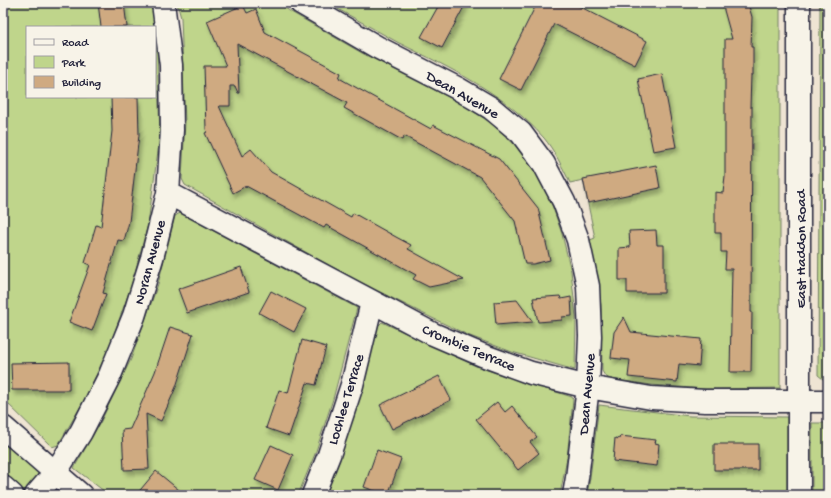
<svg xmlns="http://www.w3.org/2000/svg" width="831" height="498" viewBox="0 0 831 498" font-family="'Gochi Hand',sans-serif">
<defs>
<filter id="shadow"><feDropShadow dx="2.5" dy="4.5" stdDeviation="2" flood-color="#0004"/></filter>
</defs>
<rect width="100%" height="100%" fill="#efe4d3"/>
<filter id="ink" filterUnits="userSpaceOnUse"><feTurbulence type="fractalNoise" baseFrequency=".025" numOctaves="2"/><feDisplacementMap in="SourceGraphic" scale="8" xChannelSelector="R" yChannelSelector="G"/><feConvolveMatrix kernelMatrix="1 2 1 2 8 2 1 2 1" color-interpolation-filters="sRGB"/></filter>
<g filter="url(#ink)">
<!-- green -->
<path fill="#bfd58b" stroke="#707c63" d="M3,3H151L155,27H27V97H155V29L157,47L160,136L148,224L131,287L108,350L85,399L58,445L52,447L3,399Z
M177,3H278L291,12L362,53L462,104L491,123L515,145L537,174L552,205L562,234L571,271L576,317L575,370L512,352L470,336L430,317L354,279L185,185L182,179L185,122L181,18Z
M327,3H779L780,9V388L706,389L652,385L610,379L605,376L602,371L601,305L590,240L595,238L583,180L570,183C563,168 554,150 544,138C504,93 452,69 399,43C375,30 351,16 327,3Z
M819,3H828V383L818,375L820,10Z
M180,213L357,308L333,399L315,454L298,495H109L74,468L101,421L131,359L158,284L175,216Z
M382,322L478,367L572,397L573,400L567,458L560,495H324L354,413L378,326Z
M599,405L690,416L787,417V495H587L590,478Z
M812,423H828V495H812Z
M3,439L41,473L27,492L23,491L3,473Z"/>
<!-- building -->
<path fill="#cfaa81" stroke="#22223b" filter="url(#shadow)" d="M98,3H124L127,27H101Z
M440,3H466L442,48L421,37Z
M537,3H573L647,41L635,65L554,24L521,90L499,79Z
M722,3H748L752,17L751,47H753V75H751L750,107H752L751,312H752L751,372H730L732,269H725L726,252H721V233H715V192L723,193L725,176V39H732Z
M243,5L247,13L256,9L265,32L341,73L339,78L431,129L433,125L499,159L538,208L550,260L533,264H525L515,221L480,177L404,136L402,140L344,108L347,103L237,44L239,93H238L235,86H230V106H219L242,156L251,149L271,172L351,217L353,213L396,237L411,245L408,249L464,280L429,287L413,279L416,275L326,225L324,228L246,186L233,193L205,133L207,132L206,129L204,66H226L207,21Z
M662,74L676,147L653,151L638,79Z
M111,97H138L139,135L129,222L124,241L118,240L103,293L106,294L92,331L69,322L90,265L85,263L96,225L101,227L112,131Z
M656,165L660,188L588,203L583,179Z
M656,230L657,245H664V293H627V280H619V248L630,247L629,231Z
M241,267L249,292L187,313L178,289Z
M271,291L306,309L294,332L259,313Z
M560,296L561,299L571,297L572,316L562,317V320L538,322L533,298Z
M517,300L533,322L496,325L494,302Z
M624,317L631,332L701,339L699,366L679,364L677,382L628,377L630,360L611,358L614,332Z
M170,327L193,334L176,387L161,421L146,414L149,469L124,470L122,430L130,429L155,372Z
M302,340L326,347L316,385L307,383L289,436L266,428L279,390L288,393Z
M69,362V390H12L11,363Z
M439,376L451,400L392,429L380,405Z
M497,402L505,412L512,406L537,437L530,442L539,453L518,470L476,419Z
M620,436L656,440L655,443L659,444L657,466L613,461L615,438L619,439Z
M714,444H758V470H714Z
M271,445L293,455L278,490L255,480Z
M377,450L401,459L388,495H386L364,487Z
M156,471L185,495H136Z"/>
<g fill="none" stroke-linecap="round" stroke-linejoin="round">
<defs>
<path id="street" d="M301,3L377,47L457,88L491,108L521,133L544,164L564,202L578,240L588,286L590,336L588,387L577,478L574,495
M799,3V495
M168,193L433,334L482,355L531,373L588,387L651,398L705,401H828
M36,495L55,473L81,432L110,375L134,316L152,258L168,193L172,130L171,65L163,3
M313,495L329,455L352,385L372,302"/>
<path id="secondary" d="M3,427L81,495
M3,487L12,495"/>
</defs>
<!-- street casing -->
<use href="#street" stroke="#22223b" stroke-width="25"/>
<!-- secondary casing -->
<use href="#secondary" stroke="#22223b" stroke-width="25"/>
<!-- street -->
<use href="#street" stroke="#f7f3e8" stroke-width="22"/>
<!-- secondary -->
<use href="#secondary" stroke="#f7f3e8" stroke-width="22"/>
</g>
</g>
<g text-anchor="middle" stroke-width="3" stroke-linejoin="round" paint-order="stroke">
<!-- street labels -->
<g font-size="15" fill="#22223b" stroke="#f7f3e8">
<text transform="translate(463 94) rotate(30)" y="5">Dean Avenue</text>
<text transform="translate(800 249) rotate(-90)" y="5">East Haddon Road</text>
<text transform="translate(149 262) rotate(-75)" y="5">Noran Avenue</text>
<text transform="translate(469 347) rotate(23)" y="5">Crombie Terrace</text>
<text transform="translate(586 394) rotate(-85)" y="5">Dean Avenue</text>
<text transform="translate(345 399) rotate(-73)" y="5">Lochlee Terrace</text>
</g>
</g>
<!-- margin -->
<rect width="831" height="498" fill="none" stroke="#f7f3e8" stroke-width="16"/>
<rect x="8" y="8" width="815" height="482" fill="none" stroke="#22223b" stroke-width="1.5" filter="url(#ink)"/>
<!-- legend -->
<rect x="26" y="26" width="130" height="72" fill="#f7f3e8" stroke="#a29fa3"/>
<rect x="34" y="39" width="20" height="6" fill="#f7f3e8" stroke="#a29fa3"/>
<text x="62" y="46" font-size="12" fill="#22223b">Road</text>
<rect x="34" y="56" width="20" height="12" fill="#bfd58b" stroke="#a29fa3"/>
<text x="62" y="66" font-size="12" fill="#22223b">Park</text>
<rect x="34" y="76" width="20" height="12" fill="#cfaa81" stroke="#a29fa3"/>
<text x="62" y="86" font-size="12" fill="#22223b">Building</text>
</svg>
